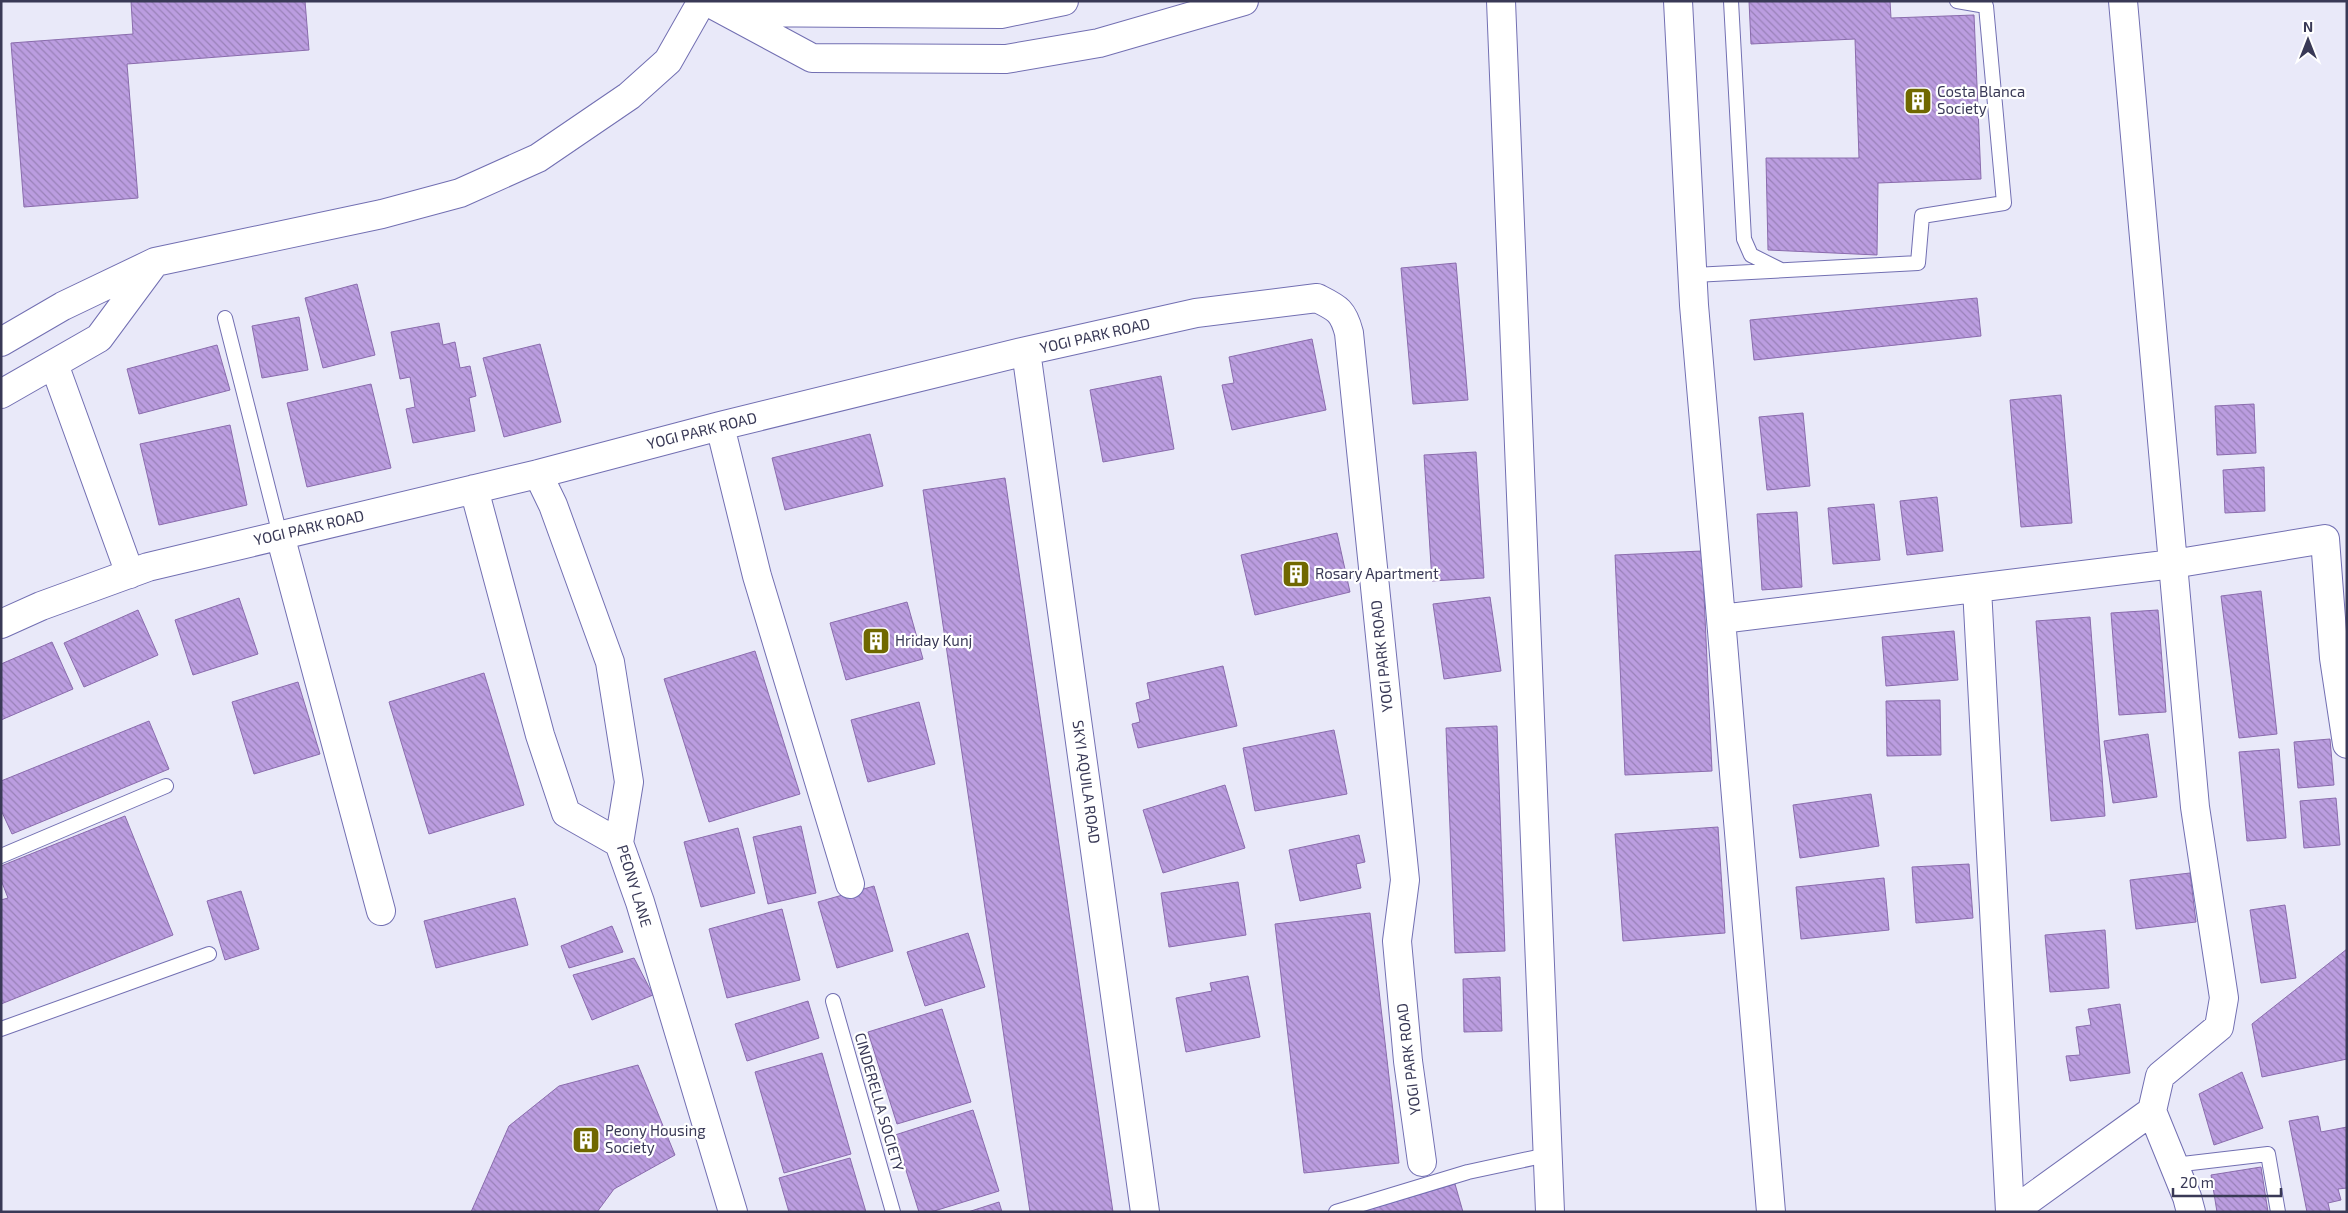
<svg xmlns="http://www.w3.org/2000/svg" width="2348" height="1213" viewBox="0 0 2348 1213" font-family="'Exo 2',sans-serif">
<defs>
<pattern id="building-back-hatch" width="6" height="6" patternUnits="userSpaceOnUse" patternTransform="scale(1.25)"><rect width="6" height="6" fill="#bb9de0"/><path d="M-1 5l2 2M0 0l6 6M5-1l2 2" fill="none" stroke="#9981b8"/></pattern>
</defs>
<rect width="100%" height="100%" fill="#e9e9f9"/>
<!-- building -->
<path fill="url(#building-back-hatch)" stroke="#8a6cad" d="M131,1H305L309,50L127,64L138,198L24,207L11,43L133,34Z
M1749,1H1890L1891,18L1974,15L1981,179L1878,183L1877,255L1768,250L1766,158H1859L1855,39L1751,44Z
M1456,263L1468,400L1413,404L1401,268Z
M357,284L375,355L323,368L305,298Z
M1977,298L1981,336L1754,360L1750,320Z
M299,317L308,370L262,378L252,326Z
M439,323L443,345L455,342L460,368L470,366L476,396L469,398L475,431L413,443L406,409L415,407L410,377L400,379L391,332Z
M1312,339L1326,410L1232,430L1222,385L1234,383L1229,357Z
M540,344L561,422L504,437L483,358Z
M217,345L230,390L139,414L127,369Z
M1161,376L1174,449L1103,462L1090,390Z
M371,384L391,468L307,487L287,403Z
M2061,395L2072,523L2021,527L2010,400Z
M2254,404L2256,453L2217,455L2215,406Z
M1803,413L1810,486L1767,490L1759,417Z
M230,425L247,505L159,525L140,444Z
M870,434L883,486L785,510L772,458Z
M1476,452L1484,578L1432,581L1424,455Z
M2264,467L2265,511L2225,513L2223,470Z
M1005,478L1113,1212H1030L923,490Z
M1937,497L1943,551L1907,555L1900,501Z
M1874,504L1880,560L1833,564L1828,508Z
M1797,512L1802,587L1762,590L1757,514Z
M1337,533L1350,592L1255,615L1241,555Z
M1702,551L1712,771L1625,775L1615,555Z
M2261,591L2277,734L2239,738L2221,596Z
M1490,597L1501,671L1444,679L1433,604Z
M239,598L258,654L193,675L175,620Z
M907,602L923,659L846,680L830,623Z
M138,610L158,655L84,687L64,643Z
M2158,610L2166,712L2119,715L2111,613Z
M2090,617L2105,816L2051,821L2036,621Z
M1954,631L1958,680L1886,686L1882,637Z
M52,642L73,689L1,720V664Z
M755,651L800,794L709,822L664,679Z
M1223,666L1237,726L1138,748L1132,724L1140,722L1136,703L1150,699L1147,683Z
M484,673L524,805L429,834L389,702Z
M298,682L320,754L254,774L232,702Z
M1940,700L1941,755L1887,756L1886,701Z
M919,702L935,764L868,782L851,720Z
M149,721L169,769L12,834L1,810V781Z
M1497,726L1505,951L1455,953L1446,728Z
M1334,730L1347,794L1255,811L1243,748Z
M2148,734L2157,797L2113,803L2104,741Z
M2330,739L2334,785L2298,788L2294,742Z
M2279,749L2286,838L2247,841L2239,752Z
M1225,785L1245,848L1163,873L1143,810Z
M1871,794L1879,846L1800,858L1793,805Z
M2336,798L2340,845L2304,848L2300,801Z
M125,816L173,935L1,1004V900L8,898L1,880V866Z
M801,826L816,893L768,904L753,837Z
M1718,827L1725,933L1623,941L1615,834Z
M738,828L755,893L701,907L684,842Z
M1359,835L1365,862L1356,864L1361,888L1300,901L1289,850Z
M1969,864L1973,918L1916,923L1912,867Z
M2190,873L2196,922L2136,929L2130,880Z
M1884,878L1889,930L1801,939L1796,887Z
M1238,882L1246,935L1169,947L1161,893Z
M874,886L893,951L837,968L818,902Z
M241,891L259,949L225,960L207,901Z
M515,898L528,945L436,968L424,921Z
M2285,905L2296,978L2261,983L2250,910Z
M782,909L800,980L727,998L709,929Z
M1370,913L1399,1163L1304,1173L1275,924Z
M612,926L623,952L569,968L561,946Z
M2105,930L2109,988L2050,992L2045,935Z
M968,933L985,987L925,1006L907,952Z
M2347,949V1059L2262,1077L2252,1024Z
M634,958L653,995L592,1020L573,975Z
M1248,976L1260,1037L1186,1052L1176,998L1212,991L1210,983Z
M1500,977L1502,1031L1464,1032L1463,979Z
M808,1001L819,1038L747,1061L735,1024Z
M2120,1004L2130,1073L2070,1081L2066,1056L2080,1055L2076,1027L2091,1025L2088,1009Z
M942,1009L971,1102L897,1124L868,1032Z
M822,1053L851,1154L784,1173L755,1072Z
M638,1065L675,1155L614,1189L597,1212H471L509,1126L559,1086Z
M2242,1072L2263,1128L2214,1145L2199,1094Z
M973,1110L999,1191L931,1212H919L895,1135Z
M2318,1116L2321,1132L2347,1127V1188L2338,1189L2341,1200L2328,1203L2330,1212H2307L2289,1121Z
M850,1158L866,1212H789L779,1178Z
M2261,1167L2268,1212H2217L2211,1175Z
M1455,1184L1463,1212H1360Z
M999,1202L1002,1212H968Z"/>
<g fill="none" stroke-linecap="round" stroke-linejoin="round">
<defs>
<path id="lane" d="M1731,1L1744,239L1751,255L1781,270
M1694,275L1918,263L1922,216L2004,203L1986,6L1957,1
M225,318L280,535
M1,856L166,786
M833,1001L893,1212
M1,1029L209,954
M2174,1165L2268,1154L2278,1212
M1336,1212L1468,1172L1547,1155"/>
<path id="street" d="M1501,1L1550,1212
M1678,1L1694,305L1721,619
M1,342L63,306L155,262L382,214L460,193L538,158L629,96L668,61L702,1
M1026,351L1145,1212
M54,364L130,574
M1,394L99,338L153,265
M720,426L757,576L850,884
M538,474L553,505L610,662L629,782L619,843L640,902L733,1212
M474,489L540,735L566,813L619,843
M280,535L381,911
M1977,588L2010,1212
M1,624L41,606L148,567L538,474L720,426L1026,351L1196,313L1317,298C1337,308 1343,310 1349,333L1405,880L1397,941L1408,1061L1422,1162
M1771,1212L1721,619L2173,564L2123,1
M2012,1212L2152,1111
M2191,1212L2187,1197L2152,1111L2160,1076L2219,1027L2224,998L2195,807L2173,564L2325,539L2334,658L2347,744"/>
<path id="secondary" d="M706,1L812,58L1006,59L1099,43L1244,1
M733,12L1001,14L1064,1"/>
</defs>
<!-- lane casing -->
<use href="#lane" stroke="#726fb2" stroke-width="16"/>
<!-- street casing -->
<use href="#street" stroke="#726fb2" stroke-width="30"/>
<!-- secondary casing -->
<use href="#secondary" stroke="#726fb2" stroke-width="30"/>
<!-- lane -->
<use href="#lane" stroke="#fff" stroke-width="14"/>
<!-- street -->
<use href="#street" stroke="#fff" stroke-width="28"/>
<!-- secondary -->
<use href="#secondary" stroke="#fff" stroke-width="28"/>
</g>
<!-- icons -->
<defs>
<symbol id="building-square" viewBox="-11 -11 22 22"><rect x="-9" y="-9" width="18" height="18" rx="4" fill="#706800" stroke="#fff"/><path d="M-4-6H4V6H1V3H-1V6H-4ZM-2.5-4.3h1.7v1.8h-1.7ZM.8-4.3h1.7v1.8H.8ZM-2.5-1h1.7V.8h-1.7ZM.8-1h1.7V.8H.8Z" fill="#fff"/></symbol>
</defs>
<g fill-rule="evenodd">
<use href="#building-square" x="1902" y="85" width="32" height="32"/>
<use href="#building-square" x="1280" y="558" width="32" height="32"/>
<use href="#building-square" x="860" y="625" width="32" height="32"/>
<use href="#building-square" x="570" y="1124" width="32" height="32"/>
</g>
<g text-anchor="middle" stroke-width="4.5" stroke-linejoin="round" paint-order="stroke">
<!-- poi labels -->
<g font-size="15" fill="#393956" stroke="#fff" text-anchor="start">
<text x="1937" y="97">Costa Blanca<tspan x="1937" dy="17">Society</tspan></text>
<text x="1315" y="579">Rosary Apartment</text>
<text x="895" y="646">Hriday Kunj</text>
<text x="605" y="1136">Peony Housing<tspan x="605" dy="17">Society</tspan></text>
</g>
<!-- street labels -->
<g font-size="15" fill="#393956" stroke="#fff">
<text transform="translate(1095 336) rotate(-13)" y="5">YOGI PARK ROAD</text>
<text transform="translate(702 431) rotate(-14)" y="5">YOGI PARK ROAD</text>
<text transform="translate(309 528) rotate(-13)" y="5">YOGI PARK ROAD</text>
<text transform="translate(1382 656) rotate(-96)" y="5">YOGI PARK ROAD</text>
<text transform="translate(1086 782) rotate(82)" y="5">SKYI AQUILA ROAD</text>
<text transform="translate(634 886) rotate(73)" y="5">PEONY LANE</text>
<text transform="translate(1409 1059) rotate(-97)" y="5">YOGI PARK ROAD</text>
<text transform="translate(879 1102) rotate(74)" y="5">CINDERELLA SOCIETY</text>
</g>
</g>
<!-- border -->
<rect width="2348" height="1213" fill="none" stroke="#393956" stroke-width="5"/>
<!-- north arrow -->
<g transform="translate(2308 40)" stroke="#ffffff" stroke-width="4" paint-order="stroke">
<path d="M0-4L9 19L0 12L-9 19Z" fill="#393956"/>
<text y="-8" font-size="14" font-weight="bold" text-anchor="middle" fill="#393956">N</text>
</g>
<!-- scale -->
<path d="M2173 1188v8h108v-8" fill="none" stroke="#393956" stroke-width="2.5"/>
<text x="2180" y="1188" font-size="15" fill="#393956" stroke="#ffffff" stroke-width="4" paint-order="stroke">20 m</text>
</svg>
